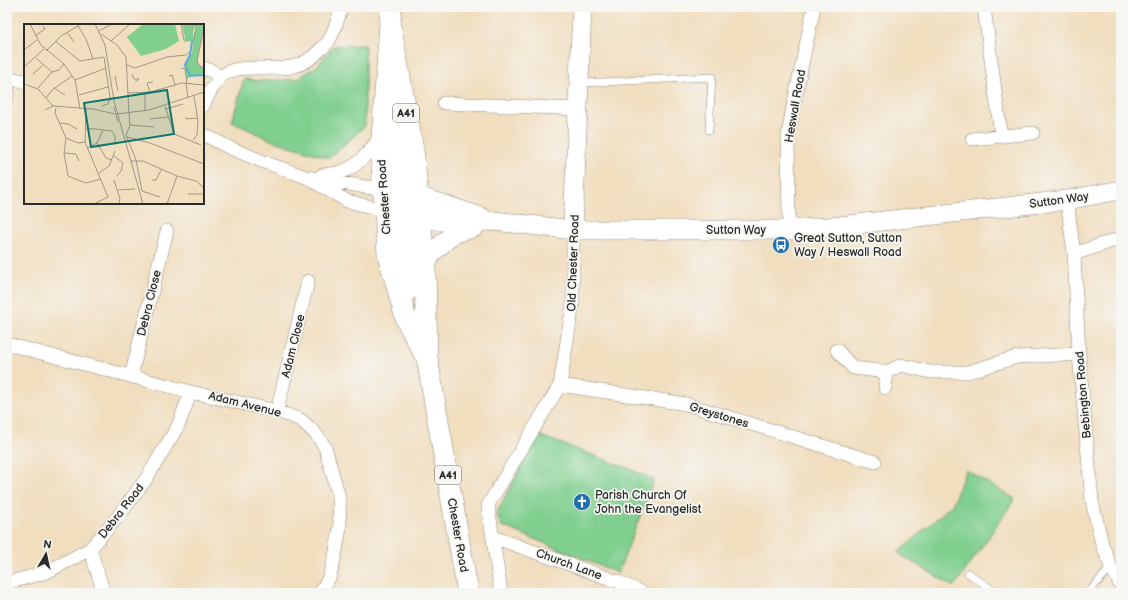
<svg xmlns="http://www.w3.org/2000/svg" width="1128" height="600" viewBox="0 0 1128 600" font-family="'Balsamiq Sans',sans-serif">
<rect width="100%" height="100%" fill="#f6f6f2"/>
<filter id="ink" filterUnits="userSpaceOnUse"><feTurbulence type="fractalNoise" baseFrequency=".025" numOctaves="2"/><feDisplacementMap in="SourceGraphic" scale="8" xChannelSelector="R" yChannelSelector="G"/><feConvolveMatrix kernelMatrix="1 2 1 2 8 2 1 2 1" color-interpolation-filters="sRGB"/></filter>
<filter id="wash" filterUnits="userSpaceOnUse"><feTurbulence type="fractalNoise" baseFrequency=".012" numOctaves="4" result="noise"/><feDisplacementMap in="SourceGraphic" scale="16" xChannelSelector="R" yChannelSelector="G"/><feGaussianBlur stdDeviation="0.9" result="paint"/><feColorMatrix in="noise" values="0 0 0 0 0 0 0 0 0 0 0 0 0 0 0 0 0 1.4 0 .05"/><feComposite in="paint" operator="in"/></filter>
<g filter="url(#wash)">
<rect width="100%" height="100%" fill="#f1debf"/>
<!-- green -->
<path fill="#80cf8f" stroke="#567d5d" d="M365,45V126L329,158L271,140L232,122L244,79L259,81L297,79L317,66L334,46Z
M538,435L633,470L654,480L618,573L500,525L497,512Z
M966,470L1015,499L954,587L898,553L952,505Z"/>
</g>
<g filter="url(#ink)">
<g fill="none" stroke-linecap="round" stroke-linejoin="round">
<defs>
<path id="lane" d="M579,83L712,77L709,130
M968,573L997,593
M1088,593L1111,567"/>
<path id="street" d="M984,7L1001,135
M203,68L212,71L220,77L211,90L203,106
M220,77C232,68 243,68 258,68C282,69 302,70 320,50C323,47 328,43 330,39C335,29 338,17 342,7
M7,78L25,81
M7,97L9,78
M444,103L578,109
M203,134L230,148L264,162L306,177L390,191
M972,139L1033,133
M322,175C328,174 335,174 341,172C359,167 371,149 381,136
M311,180L347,201L384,210
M1067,200L1074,254L1079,354L1092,501L1102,544L1111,567L1121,586
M789,230L788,136L792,112L814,7
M1074,254L1121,238
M7,344L191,392L277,411L301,420L315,433L325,447L339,497L340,527L336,551L330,576L321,592
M837,350L853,368L887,372L901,365L930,372H968L1017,357L1079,354
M131,376L167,231
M560,385L686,404L875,462
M885,388L887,372
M277,411L308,281
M493,537L619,582L643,593
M90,549L104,593
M7,583L47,572L90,549L120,514L146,479L178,426L191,392
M501,593L488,505L560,385L573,303V230"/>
<path id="secondary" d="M418,196L481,217
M406,215L449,222L494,221L573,230H789L839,226L1067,200L1121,190
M573,230L582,7
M425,267L432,253L453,234L475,227"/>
<path id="primary" d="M391,7L381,153L388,254L406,319L425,355
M391,29L413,149L425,267L427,358L468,593
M384,210L398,192V115
M406,292V252L402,215L418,196"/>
</defs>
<!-- lane casing -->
<use href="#lane" stroke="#8e8475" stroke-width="8"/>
<!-- street casing -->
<use href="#street" stroke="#8e8475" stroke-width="14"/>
<!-- secondary casing -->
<use href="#secondary" stroke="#8e8475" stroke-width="20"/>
<!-- primary casing -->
<use href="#primary" stroke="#8e8475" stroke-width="22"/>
<!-- lane -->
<use href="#lane" stroke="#fff" stroke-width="7"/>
<!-- street -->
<use href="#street" stroke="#fff" stroke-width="13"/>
<!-- secondary -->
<use href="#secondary" stroke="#fff" stroke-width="19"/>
<!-- primary -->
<use href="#primary" stroke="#fff" stroke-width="21"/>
</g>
</g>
<!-- icons -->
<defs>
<symbol id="bus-disc" viewBox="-11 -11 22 22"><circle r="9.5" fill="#1f6fb2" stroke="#f6f6f2"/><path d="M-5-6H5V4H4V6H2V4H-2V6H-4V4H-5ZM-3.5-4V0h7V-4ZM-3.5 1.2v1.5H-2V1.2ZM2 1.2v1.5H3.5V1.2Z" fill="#fff"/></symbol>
<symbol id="church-disc" viewBox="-11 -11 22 22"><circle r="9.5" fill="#1f6fb2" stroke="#f6f6f2"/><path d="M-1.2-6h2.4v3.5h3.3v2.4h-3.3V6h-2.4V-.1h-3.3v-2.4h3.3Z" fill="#fff"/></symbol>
</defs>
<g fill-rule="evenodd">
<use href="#bus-disc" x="771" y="235" width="20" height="20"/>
<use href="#church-disc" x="572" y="492" width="20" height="20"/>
</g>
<g text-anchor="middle" stroke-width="3.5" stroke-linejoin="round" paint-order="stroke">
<!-- shield labels -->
<g fill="#f6f6f2" stroke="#686867" stroke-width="1">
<rect x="393" y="104" width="26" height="18" rx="3"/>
<rect x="435" y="466" width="26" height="18" rx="3"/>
</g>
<g font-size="11" font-weight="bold" fill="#2b2b2b">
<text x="406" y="117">A41</text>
<text x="448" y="479">A41</text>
</g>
<!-- street labels -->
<g font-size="12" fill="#2b2b2b" stroke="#f6f6f2">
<text transform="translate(795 106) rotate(-80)" y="4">Heswall Road</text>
<text transform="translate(384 197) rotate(-94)" y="4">Chester Road</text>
<text transform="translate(1059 200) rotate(-8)" y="4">Sutton Way</text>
<text x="736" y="234">Sutton Way</text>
<text transform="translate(573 263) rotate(-88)" y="4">Old Chester Road</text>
<text transform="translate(149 303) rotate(-76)" y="4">Debra Close</text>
<text transform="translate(293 346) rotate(-76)" y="4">Adam Close</text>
<text transform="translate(1083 395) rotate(-95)" y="4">Bebington Road</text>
<text transform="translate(245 404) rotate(14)" y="4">Adam Avenue</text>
<text transform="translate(719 415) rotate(17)" y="4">Greystones</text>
<text transform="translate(121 511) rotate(-52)" y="4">Debra Road</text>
<text transform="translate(458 535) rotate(80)" y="4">Chester Road</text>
<text transform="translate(569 564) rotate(20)" y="4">Church Lane</text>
</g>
<!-- poi labels -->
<g font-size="12" fill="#2b2b2b" stroke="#f6f6f2" text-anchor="start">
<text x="794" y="242">Great Sutton, Sutton<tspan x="794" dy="14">Way / Heswall Road</tspan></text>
<text x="595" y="499">Parish Church Of<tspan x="595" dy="14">John the Evangelist</tspan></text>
</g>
</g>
<!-- overview -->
<g transform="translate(24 24)">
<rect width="180" height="180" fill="#f1debf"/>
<path d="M119,0H151L155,17L142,25L117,32L103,13ZM158,0H173L169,7V17L160,18L161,14ZM174,0H179V6L173,39L180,44V51L166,52L163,56L160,40L168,29L170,9Z" fill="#80cf8f"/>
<path fill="none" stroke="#5eacd7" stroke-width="2" d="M168,17L166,31L161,41L166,52L180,51"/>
<path fill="none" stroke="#a29684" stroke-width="1" d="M6,0L17,21L40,40L51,56L56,85M53,0L62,15L69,35M71,0L81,21L90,77M157,0L160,16M180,4L173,37L175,42L180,44M75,7L88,0M43,8L50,18M77,10L93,21L102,33L105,90M11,12L21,5L19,2M31,17L56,37L80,33L86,73L84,80L78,82M87,17L106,0M169,18L173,0M0,26L13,16M22,27L37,12L54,2M12,34L28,48M103,41L111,44L143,33L162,31L167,27M0,43L20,25M157,44L161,45L163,59M9,50L19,41M108,50L110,55H115L111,58M91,52L94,67M145,52L148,51L151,61M51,56L82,44M162,59L164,74M0,60L14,65L29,82M14,64L28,48L35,46L40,40M30,64L41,71M126,68L123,59L129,58M104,69L126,68L158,59L180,61M121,69V87M55,71L84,63M22,74L28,66L48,52M90,77L119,180M141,82L150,110L177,121M90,83L94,98M32,84L31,89L42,114L40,129L44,152L62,159L77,155M62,85L61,118L84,173L70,180M142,85L159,80M21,86L29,82L69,85L91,90M93,90L125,86L180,68M105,90L106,101L102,111L112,136L118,167L136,173M162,93V95L174,94M126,95L144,93M36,99L44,100L53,105M106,101L130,103M62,104L88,107L91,112V119M103,113L126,119L180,140M42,114L54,119L61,118M169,116L173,111L174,97L170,72M73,119L82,134L88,136M63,124L73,119L79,106M40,129L52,130L55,137M90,132L99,139L97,147L93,152M107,137H119L153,152L172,157L180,164M75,149L85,142L91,127M90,156L96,175L95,180M128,156H132L137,146M94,166L111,165M164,170H180M143,180L153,152"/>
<path fill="#0f766e" fill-opacity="0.15" stroke="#0f766e" stroke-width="2" d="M143,66L150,110L67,123L60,79Z"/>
<rect width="180" height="180" fill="none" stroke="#2b2b2b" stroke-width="2"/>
</g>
<!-- margin -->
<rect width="1128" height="600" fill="none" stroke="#f6f6f2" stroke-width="24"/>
<!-- north arrow -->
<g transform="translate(46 554) rotate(9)" stroke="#f6f6f2" stroke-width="3" paint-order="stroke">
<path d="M0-3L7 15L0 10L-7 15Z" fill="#2b2b2b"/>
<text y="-6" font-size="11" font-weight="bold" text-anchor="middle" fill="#2b2b2b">N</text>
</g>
</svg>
